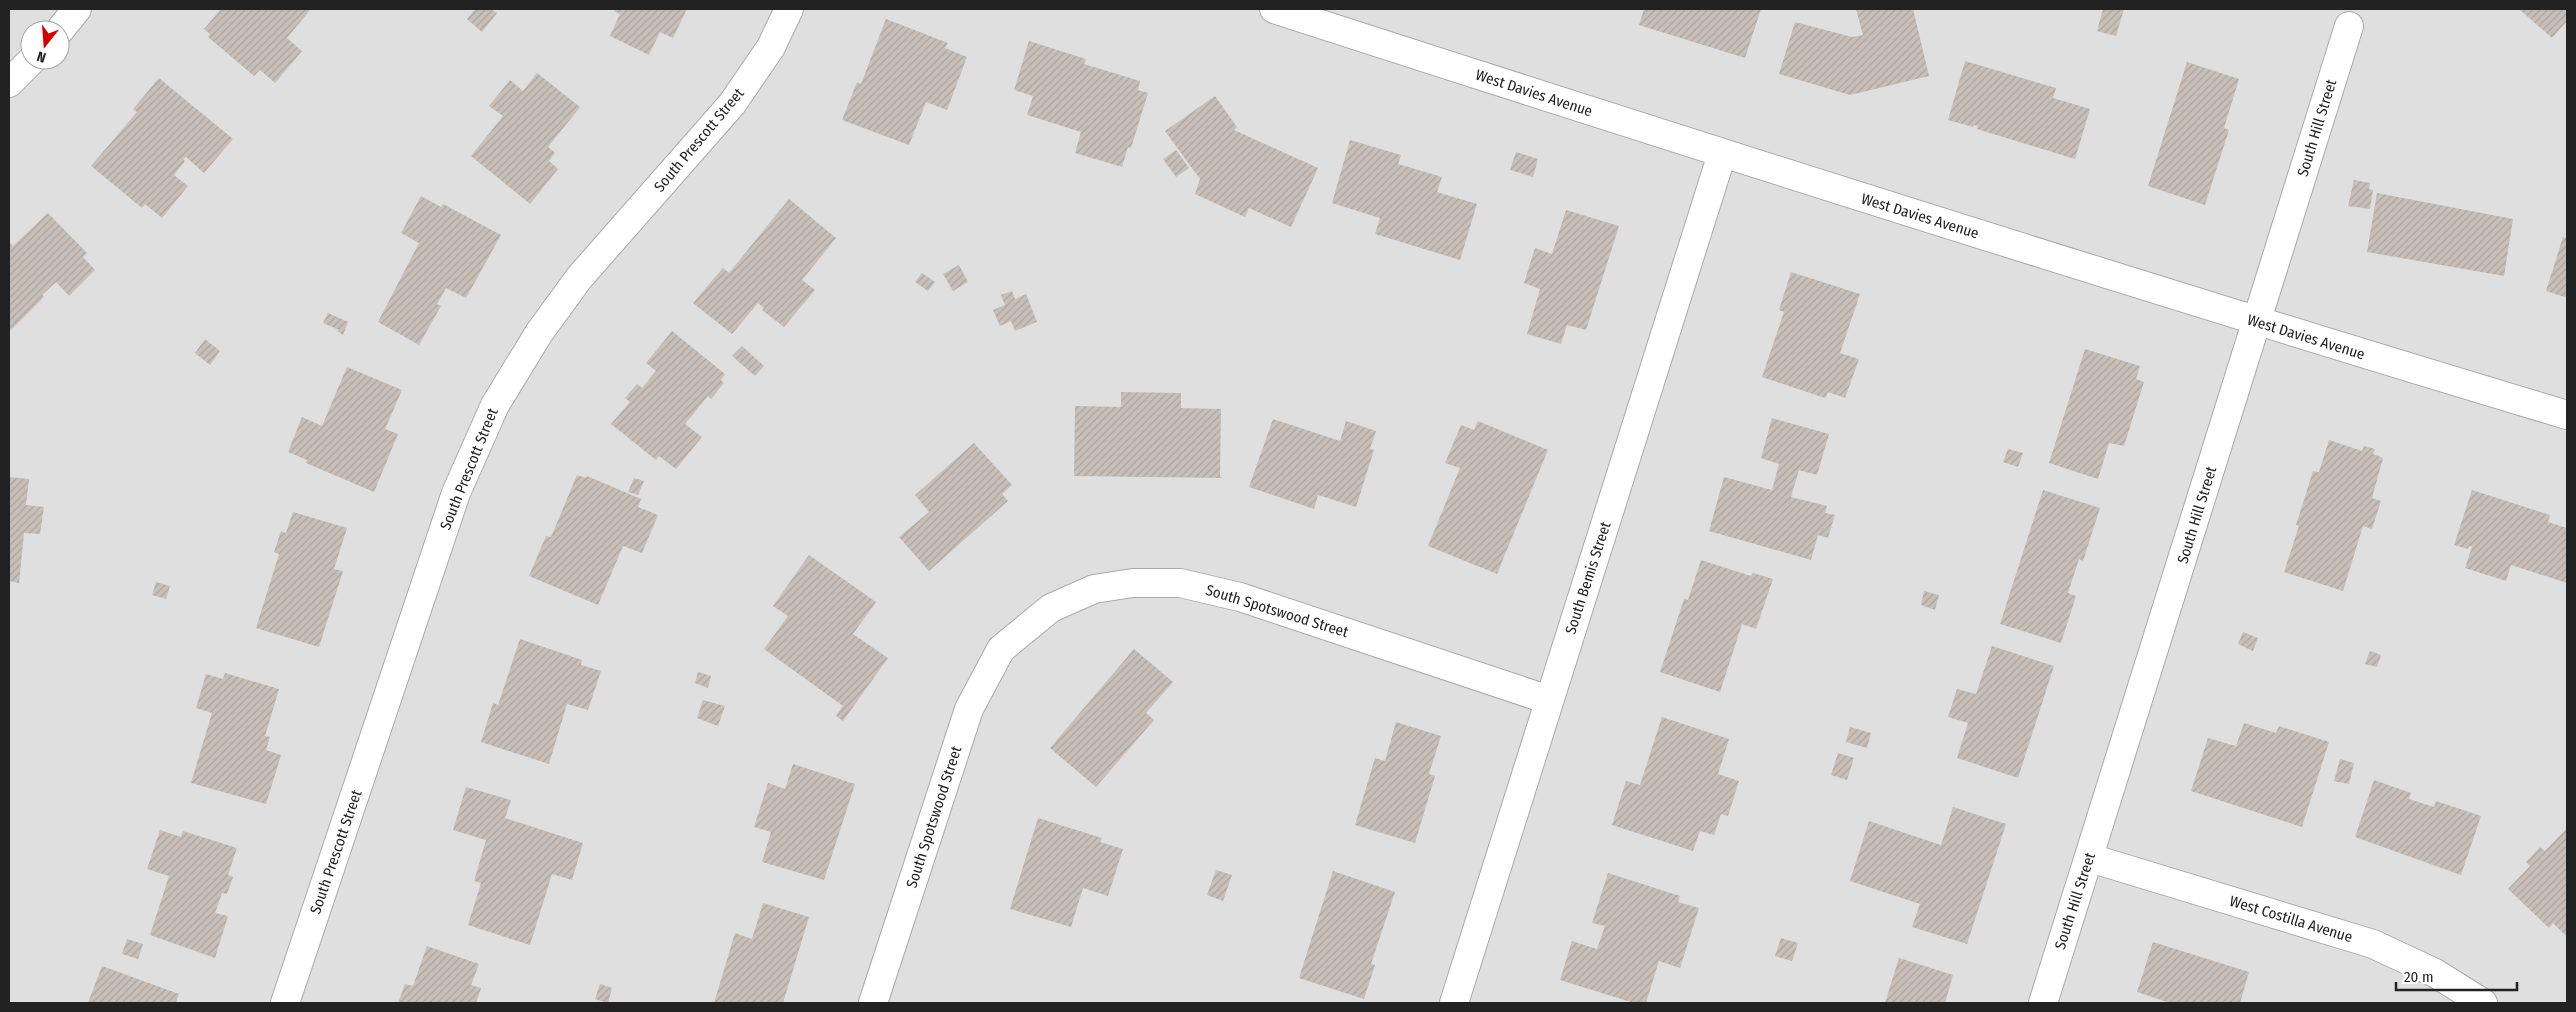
<svg xmlns="http://www.w3.org/2000/svg" width="2576" height="1012" viewBox="0 0 2576 1012" font-family="'Fira Sans Condensed',sans-serif">
<defs>
<pattern id="building-hatch" width="6" height="6" patternUnits="userSpaceOnUse" patternTransform="scale(1.25)"><rect width="6" height="6" fill="#c7bfb8"/><path d="M-1 1l2-2M0 6l6-6M5 7l2-2" fill="none" stroke="#aba49e"/></pattern>
</defs>
<rect width="100%" height="100%" fill="#f2efe9"/>
<!-- residential -->
<path fill="#e0dfdf" fill-rule="evenodd" d="M9,9H2567V1003H9ZM30,30H60V60H30Z"/>
<!-- building -->
<path fill="url(#building-hatch)" d="M221,9H311L287,38L302,51L275,83L260,70L254,76L208,37L210,34L204,29Z
M475,9H491L497,13L482,32L467,19Z
M615,9H687L673,38L660,32L649,55L610,36L620,14L614,11Z
M1644,9H1761L1745,58L1639,25Z
M1856,9H1913L1929,76L1850,95L1779,74L1795,22L1852,37L1863,35Z
M2103,9H2124L2116,36L2097,31Z
M2519,9H2567V21L2552,38Z
M886,19L948,43L945,48L967,57L947,110L926,102L909,145L842,120L857,82L861,84Z
M1029,41L1086,59L1084,64L1140,81L1138,90L1148,93L1131,148L1128,147L1122,167L1075,153L1081,132L1027,115L1033,96L1014,90Z
M1965,61L2056,88L2053,98L2090,109L2075,159L1977,129L1978,126L1974,125L1973,127L1948,120Z
M2187,62L2239,79L2224,128L2229,130L2205,205L2148,186Z
M537,73L580,107L548,147L555,153L549,161L558,169L530,204L471,156L503,116L489,106L510,80L523,91Z
M159,78L233,139L204,173L186,157L183,159L185,161L174,175L188,186L162,218L145,204L142,208L91,166L137,112L133,109Z
M1215,96L1237,127L1234,130L1318,168L1291,227L1249,208L1245,217L1195,194L1200,179L1165,131Z
M1350,140L1401,155L1398,164L1442,177L1437,192L1477,204L1460,260L1375,234L1380,218L1332,203Z
M1176,150L1189,168L1176,177L1163,159Z
M1516,152L1538,159L1533,177L1510,170Z
M2354,180L2370,183L2369,189L2373,190L2370,209L2348,206Z
M2377,193L2513,219L2504,276L2367,252Z
M421,196L441,207L443,204L501,235L466,298L446,288L437,304L441,306L419,345L378,322L419,243L401,233Z
M789,199L836,238L802,280L815,290L784,327L762,310L764,308L758,303L732,334L693,303L723,268L729,273Z
M1566,210L1619,226L1586,330L1567,325L1561,344L1527,334L1540,289L1524,283L1535,248L1552,254Z
M48,213L87,253L83,257L95,270L69,296L56,282L42,295L44,297L9,332V242L13,246Z
M2563,237L2567,238V298L2546,291Z
M959,265L968,282L953,291L943,274Z
M1791,272L1860,294L1840,353L1859,359L1845,398L1828,392L1825,398L1762,377L1784,312L1779,310Z
M922,273L935,282L928,291L915,282Z
M1012,291L1015,299L1026,294L1037,322L1015,331L1011,321L1000,326L993,310L1005,305L1001,295Z
M328,313L348,322L343,335L337,331L339,330L323,323Z
M672,331L725,374L721,380L724,383L711,399L708,396L685,424L702,437L676,469L659,456L656,460L611,424L630,402L625,398L637,384L642,388L656,371L646,363Z
M205,339L220,351L210,365L195,353Z
M742,346L764,366L755,376L732,356Z
M2085,349L2140,366L2136,379L2144,382L2124,446L2109,443L2098,479L2049,463Z
M347,367L402,390L385,429L398,434L374,492L306,463L307,460L288,452L302,417L322,426Z
M1121,392L1181,393V408L1221,409L1220,476L1222,478L1074,476L1075,406L1121,407Z
M1772,418L1829,434L1817,475L1799,470L1791,497L1827,506L1825,513L1835,515L1828,538L1818,535L1811,560L1709,531L1724,477L1772,490L1779,464L1761,458Z
M1273,419L1340,441L1346,421L1376,431L1370,449L1374,450L1356,507L1318,495L1314,509L1249,487Z
M1478,421L1548,450L1497,574L1428,546L1460,468L1445,463L1461,425L1474,430Z
M2329,440L2362,451L2364,446L2375,449L2373,454L2383,458L2372,498L2381,501L2372,529L2363,526L2343,591L2284,572L2299,526L2296,525L2313,471L2319,472Z
M974,443L1012,485L1002,494L1008,501L929,571L899,537L929,512L915,495Z
M2008,449L2023,453L2018,467L2003,462Z
M577,475L586,478L587,476L641,499L638,507L658,515L642,553L623,546L598,605L529,576L546,536L551,537Z
M9,477L29,479L26,505L44,507L40,534L24,533L19,583L9,581Z
M634,478L644,481L638,495L628,492Z
M2043,490L2100,508L2083,561L2079,559L2068,593L2076,596L2061,643L2000,624Z
M2472,490L2550,515L2548,522L2567,528V583L2511,565L2506,581L2465,568L2472,547L2469,546L2468,549L2454,545Z
M293,512L347,528L334,569L343,571L319,647L256,628L279,554L274,552L281,531L286,533Z
M809,555L876,602L853,634L888,658L843,721L836,716L843,706L764,649L788,616L773,606Z
M1701,560L1751,576L1753,573L1773,579L1756,629L1742,624L1720,692L1660,672L1684,599L1688,600Z
M156,582L170,586L166,599L152,595Z
M1924,591L1939,595L1935,610L1921,605Z
M2243,632L2258,638L2253,651L2238,644Z
M520,639L582,660L581,665L601,671L588,710L567,704L549,764L481,742L493,703L498,705Z
M1992,646L2054,666L2018,778L1957,758L1968,723L1948,717L1957,689L1976,694Z
M1134,649L1173,682L1146,713L1154,720L1096,787L1050,748Z
M2370,651L2381,655L2377,667L2365,664Z
M698,672L711,676L708,688L695,683Z
M225,673L279,689L265,736L270,737L266,750L281,755L266,804L191,783L212,713L196,708L206,674L223,679Z
M703,700L725,706L718,726L697,718Z
M1662,717L1729,739L1718,774L1739,781L1728,816L1721,814L1714,835L1700,831L1693,851L1612,825L1626,781L1640,785Z
M1396,722L1441,736L1429,774L1435,776L1415,843L1355,825L1375,758L1385,761Z
M2244,723L2276,733L2279,726L2329,742L2302,827L2191,791L2208,738L2236,746Z
M1850,727L1871,733L1867,748L1846,742Z
M1838,753L1854,758L1847,780L1831,775Z
M2340,759L2354,763L2349,784L2334,781Z
M793,764L855,784L824,880L762,862L771,832L754,827L768,783L785,789Z
M2374,780L2411,793L2409,799L2434,807L2436,801L2481,816L2461,875L2355,837Z
M466,787L511,800L505,818L583,843L572,880L552,874L530,945L468,925L481,883L474,881L486,840L453,830Z
M1953,807L2006,824L1967,944L1912,927L1920,904L1850,881L1869,821L1941,845Z
M1038,818L1102,838L1100,842L1123,849L1108,896L1083,888L1071,927L1010,909Z
M2567,828V937L2553,923L2549,928L2508,889L2530,866L2526,862L2540,847L2545,851Z
M160,830L181,837L183,831L237,848L228,875L233,877L227,894L222,893L215,913L228,916L215,958L150,935L169,876L147,869Z
M1216,870L1232,875L1223,901L1207,895Z
M1333,871L1395,892L1371,964L1375,965L1364,999L1299,978Z
M1608,873L1680,896L1678,902L1699,908L1680,968L1659,961L1646,1003H1634L1560,980L1572,941L1597,949L1605,926L1592,923Z
M763,903L809,917L783,1003H714L735,933L752,939Z
M1781,938L1798,943L1792,961L1775,956Z
M127,939L143,944L138,959L122,954Z
M2153,942L2249,972L2240,1003H2170L2137,992Z
M427,946L479,964L471,985L481,988L476,1003H398L405,984L413,986Z
M1899,958L1953,975L1945,1003H1885Z
M102,966L179,994L176,1002L180,1003H88Z
M600,984L612,988L608,1003L595,999Z"/>
<g fill="none" stroke-linecap="round" stroke-linejoin="round">
<defs>
<path id="street" d="M1274,9C1704,148 2134,285 2567,415
M60,30L77,9
M9,83L32,60
M2090,858L2373,944L2435,973L2483,1003
M285,1003L456,493L495,405L539,333L579,278L732,104L771,47L789,9
M873,1003L969,709L1001,649L1051,608L1094,589L1133,583H1180L1240,597L1549,700
M1454,1003L1722,154
M2043,1003L2349,26"/>
</defs>
<!-- street casing -->
<use href="#street" stroke="#a9a9a9" stroke-width="30"/>
<!-- street -->
<use href="#street" stroke="#fff" stroke-width="28"/>
</g>
<g text-anchor="middle" stroke-width="5" stroke-linejoin="round" paint-order="stroke">
<!-- street labels -->
<g font-size="15" fill="#222" stroke="#fff">
<text transform="translate(1534 93) rotate(18)" y="5">West Davies Avenue</text>
<text transform="translate(2317 128) rotate(-73)" y="5">South Hill Street</text>
<text transform="translate(699 140) rotate(-50)" y="5">South Prescott Street</text>
<text transform="translate(1920 216) rotate(17)" y="5">West Davies Avenue</text>
<text transform="translate(2306 337) rotate(17)" y="5">West Davies Avenue</text>
<text transform="translate(469 469) rotate(-68)" y="5">South Prescott Street</text>
<text transform="translate(2197 515) rotate(-73)" y="5">South Hill Street</text>
<text transform="translate(1588 578) rotate(-72)" y="5">South Bemis Street</text>
<text transform="translate(1277 611) rotate(17)" y="5">South Spotswood Street</text>
<text transform="translate(934 817) rotate(-72)" y="5">South Spotswood Street</text>
<text transform="translate(336 852) rotate(-71)" y="5">South Prescott Street</text>
<text transform="translate(2075 901) rotate(-72)" y="5">South Hill Street</text>
<text transform="translate(2291 919) rotate(17)" y="5">West Costilla Avenue</text>
</g>
</g>
<!-- border -->
<rect width="2576" height="1012" fill="none" stroke="#222222" stroke-width="20"/>
<!-- north arrow -->
<g transform="translate(45 45) rotate(197)"><circle r="24" fill="#ffffff" stroke="#a7a7a7"/>
<path d="M0-4L9 19L0 12L-9 19Z" fill="#d40000"/>
<text y="-8" font-size="14" font-weight="bold" text-anchor="middle" fill="#222222">N</text>
</g>
<!-- scale -->
<path d="M2396 982v8h121v-8" fill="none" stroke="#222222" stroke-width="2.5"/>
<text x="2404" y="982" font-size="15" fill="#222222" stroke="#ffffff" stroke-width="4" paint-order="stroke">20 m</text>
</svg>
